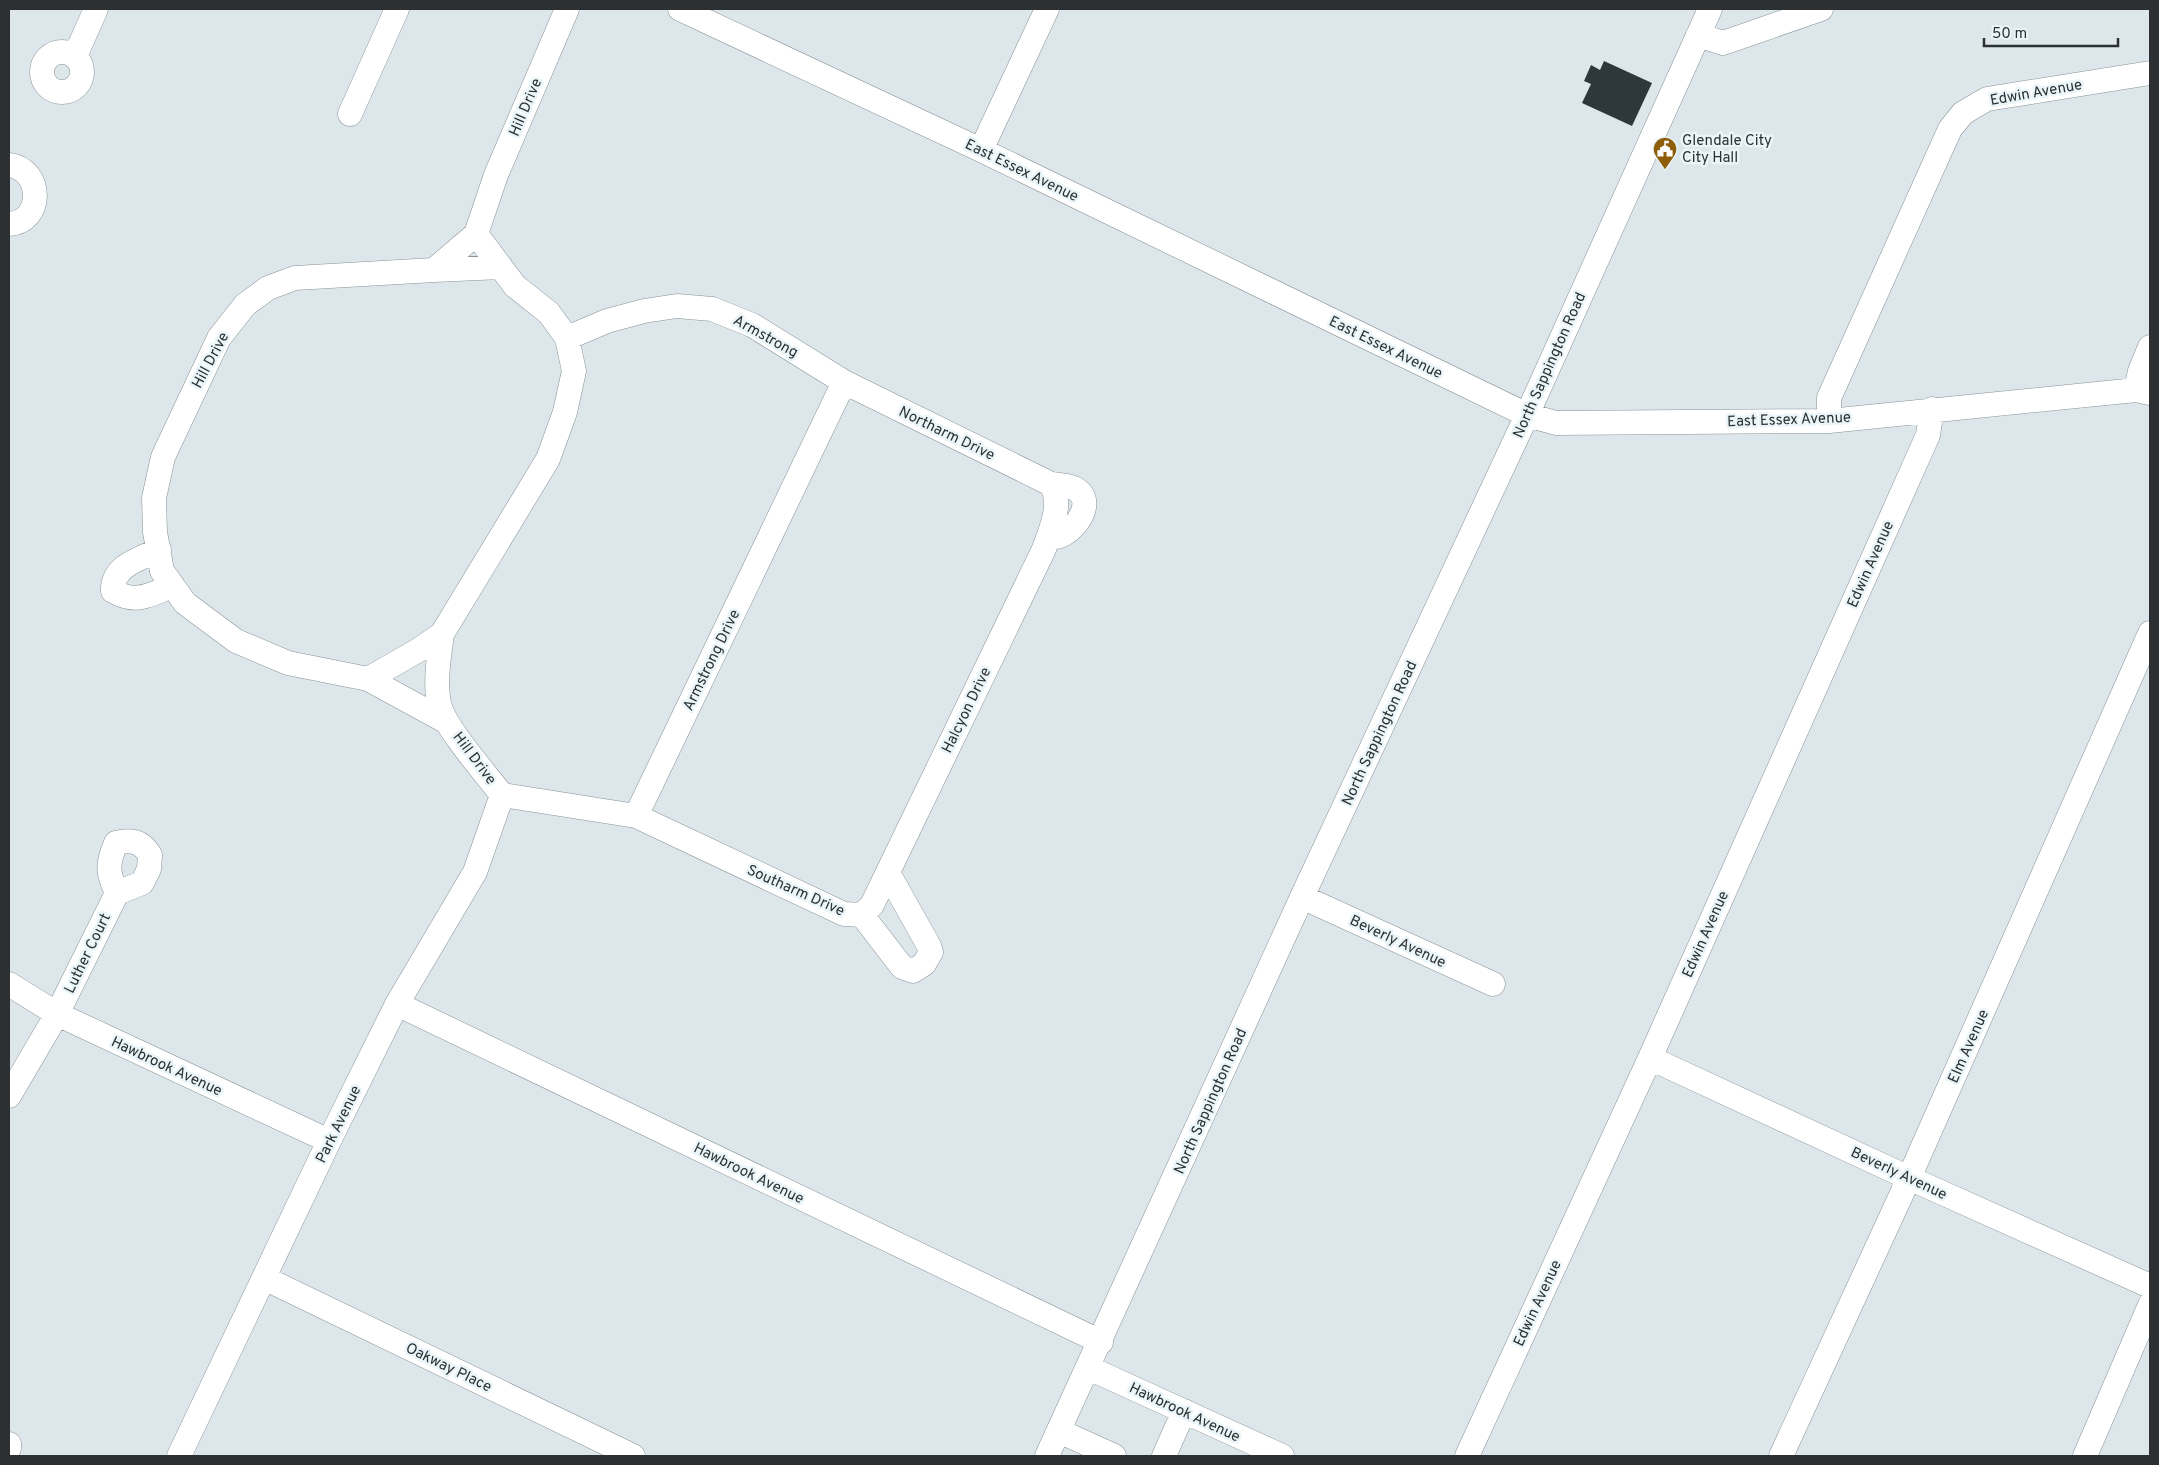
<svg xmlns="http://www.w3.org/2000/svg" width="2159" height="1465" viewBox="0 0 2159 1465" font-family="Overpass,sans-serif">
<rect width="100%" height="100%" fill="#dde7eb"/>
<!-- building -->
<path fill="#2e373a" d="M1604,61L1652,83L1632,126L1582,103L1591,84L1584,81L1591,65L1600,70Z"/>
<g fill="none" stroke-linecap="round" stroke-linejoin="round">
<defs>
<path id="minor" d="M680,9L981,150L1527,415L1556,423L1829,421L2136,390L2150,393
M1698,35L1723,43L1821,9
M42 72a20 20 0 1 1 40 0a20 20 0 1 1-40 0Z
M75,56L96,9
M350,114L397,9
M981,150L1047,9
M9,165C43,169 44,222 9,224
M434,270L501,267
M567,338L607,321L644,311L677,306L712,309L752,325L844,382L1051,484C1063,504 1051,529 1044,549L872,905L862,915
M2136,390L2140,371L2150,347
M1829,421V398L1950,129L1963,113L1987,99L2150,73
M1048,538C1052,537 1056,537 1060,536C1077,529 1097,500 1074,488C1067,485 1058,485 1051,484
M159,550C139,559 112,566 113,591C137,605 150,594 173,586
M442,634C439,655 434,687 440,707C447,730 486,774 502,795
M368,679L417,651L442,634L548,459L565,412L574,371L567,338L549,313L515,286L476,234L496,175L567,9
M447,722L368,679L288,663L236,641L185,603L162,571L155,532L154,498L163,457L219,338L245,305L268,288L295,278L434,270L476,234
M502,795L636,816L844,914L862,915
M636,816L844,382
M1302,897L1493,984
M862,915L902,967L913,971L924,964L931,952L929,946L888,873
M9,984L57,1014L329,1141
M397,1004L1101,1342
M1650,1058L1909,1178L2150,1286
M9,1096L57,1014L117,893L142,883L149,869L150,855C141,841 132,839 116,843C107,864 107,872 117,893
M264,1278L633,1456
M1089,1368L1282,1456
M1059,1431L1114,1456
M9,1444V1448
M179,1456L329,1141L397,1004L475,872L502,795
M1047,1456L1302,897L1527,415L1710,9
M1164,1456L1184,1411
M1467,1456L1650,1058L1928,435L1932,409
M1781,1456L1909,1178L2150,633
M2085,1456L2150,1305"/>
</defs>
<!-- minor casing -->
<use href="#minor" stroke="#899397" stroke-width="25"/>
<!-- minor -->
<use href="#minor" stroke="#fff" stroke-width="24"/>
</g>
<!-- icons -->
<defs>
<symbol id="civic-pin" viewBox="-11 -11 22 30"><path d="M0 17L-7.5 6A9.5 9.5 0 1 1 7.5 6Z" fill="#8f5e0a" stroke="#eaf5f9"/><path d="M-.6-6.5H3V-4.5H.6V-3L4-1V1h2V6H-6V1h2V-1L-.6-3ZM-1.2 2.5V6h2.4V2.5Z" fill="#fff"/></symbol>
</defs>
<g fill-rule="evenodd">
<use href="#civic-pin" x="1651" y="135" width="28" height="38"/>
</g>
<g text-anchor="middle" stroke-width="5" stroke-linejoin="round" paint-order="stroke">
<!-- street labels -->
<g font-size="15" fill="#2c3032" stroke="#eaf5f9">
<text transform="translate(2036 92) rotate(-10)" y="5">Edwin Avenue</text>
<text transform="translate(525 107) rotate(-67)" y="5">Hill Drive</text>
<text transform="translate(1022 170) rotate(26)" y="5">East Essex Avenue</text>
<text transform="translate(766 336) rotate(29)" y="5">Armstrong</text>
<text transform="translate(1386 347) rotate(26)" y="5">East Essex Avenue</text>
<text transform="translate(210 360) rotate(-62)" y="5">Hill Drive</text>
<text transform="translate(1549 365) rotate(-66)" y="5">North Sappington Road</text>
<text transform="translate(1789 419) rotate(-2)" y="5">East Essex Avenue</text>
<text transform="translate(947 433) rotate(26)" y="5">Northarm Drive</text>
<text transform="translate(1870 564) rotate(-66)" y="5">Edwin Avenue</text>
<text transform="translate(711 660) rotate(-64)" y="5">Armstrong Drive</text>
<text transform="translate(966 710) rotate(-64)" y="5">Halcyon Drive</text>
<text transform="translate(1379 733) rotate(-65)" y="5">North Sappington Road</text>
<text transform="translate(475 758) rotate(53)" y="5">Hill Drive</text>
<text transform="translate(796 890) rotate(24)" y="5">Southarm Drive</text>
<text transform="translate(1705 934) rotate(-66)" y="5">Edwin Avenue</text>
<text transform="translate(1398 941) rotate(25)" y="5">Beverly Avenue</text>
<text transform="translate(87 953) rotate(-64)" y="5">Luther Court</text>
<text transform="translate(1968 1046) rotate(-66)" y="5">Elm Avenue</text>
<text transform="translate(167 1066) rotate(25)" y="5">Hawbrook Avenue</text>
<text transform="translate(1210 1101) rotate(-66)" y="5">North Sappington Road</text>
<text transform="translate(338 1124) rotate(-64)" y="5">Park Avenue</text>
<text transform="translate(749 1173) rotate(26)" y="5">Hawbrook Avenue</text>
<text transform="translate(1899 1173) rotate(25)" y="5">Beverly Avenue</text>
<text transform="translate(1537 1303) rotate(-65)" y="5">Edwin Avenue</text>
<text transform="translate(449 1367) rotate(26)" y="5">Oakway Place</text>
<text transform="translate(1185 1412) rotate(25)" y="5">Hawbrook Avenue</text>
</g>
<!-- poi labels -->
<g font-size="15" fill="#2c3032" stroke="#eaf5f9" text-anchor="start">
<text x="1682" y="145">Glendale City<tspan x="1682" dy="17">City Hall</tspan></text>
</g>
</g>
<!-- border -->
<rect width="2159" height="1465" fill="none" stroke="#2c3032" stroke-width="20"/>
<!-- scale -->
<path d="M1984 38v8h134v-8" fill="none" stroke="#2c3032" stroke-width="2.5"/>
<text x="1992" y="38" font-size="15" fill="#2c3032" stroke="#eaf5f9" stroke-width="4" paint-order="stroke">50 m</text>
</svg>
